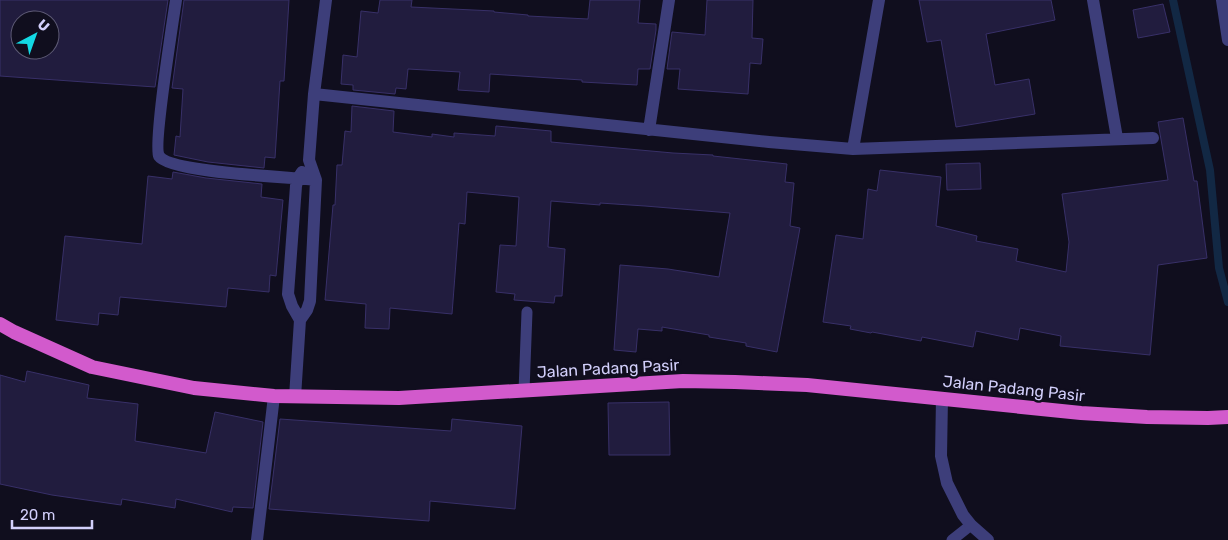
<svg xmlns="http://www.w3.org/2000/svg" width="1228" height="540" viewBox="0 0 1228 540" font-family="Rubik,sans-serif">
<rect width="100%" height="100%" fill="#100e1e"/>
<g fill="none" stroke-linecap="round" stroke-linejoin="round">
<!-- stream -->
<path stroke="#122844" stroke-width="8" d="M1173,0L1210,170L1219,268L1228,302"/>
</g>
<!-- building -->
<path fill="#211c3e" stroke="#383068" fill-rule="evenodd" d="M0,0H168L155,87L0,76ZM20,20H50V50H20Z
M184,0H289L284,81H280L275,158L265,157L264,168L208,162L174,155L176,136L180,137L183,89L172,88Z
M380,0H412L411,7L494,11V12L528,15V16L588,19L590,0H640L638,23L656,24V30L650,69H638L637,85L582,82V80L490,74L489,92L458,90L460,72L408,69L406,89L396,88L395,94L353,90V85L341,84L343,55L357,57L361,11L378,13Z
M707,0H753L752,38L763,39L761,64L750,63L748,94L678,89L680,69H667L672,32L705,35Z
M919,0H1051L1055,20L986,34L995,85L1029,79L1035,114L956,127L941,40L927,42Z
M1163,4L1170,32L1138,38L1133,10Z
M352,106L394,111L393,132L432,137V134L454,137V133L495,136L496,126L551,131V142L673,153L713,155V156L787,164L785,182L794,183L790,226L800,228L777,352L746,346V343L709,337V335L662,327V331L638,329L636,352L614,350L620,265L668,269L719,277L730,213L645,206L600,203V205L551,201L548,247L565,249L562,296H555L554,303L514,300L515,294L496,292L500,245L516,246L519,197L467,192L465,224L459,223L452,314L390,308L389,329L365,328L366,304L325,300L333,205H335L337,165H342L345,131L351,132Z
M1183,118L1194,181H1197L1207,258L1158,265L1150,355L1060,346L1061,336L1020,328L1018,340L976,331L973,347L922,337L921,341L872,332L871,333L850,329L851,326L823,322L836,235L863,239L868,189L877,191L880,170L941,177L936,226L977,236L976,241L1018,249L1016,261L1066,272L1069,242L1062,194L1168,180L1158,122Z
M980,163L981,189L947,190L946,164Z
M173,172L206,178L262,184L261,197L283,200L276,276L270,275L269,292L228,288L226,307L120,297L118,315L99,313L98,325L56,320L65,236L142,244L148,176L172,179Z
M27,371L89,385L87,398L138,404L135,441L206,453L215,412L263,422L253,508L233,507L232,512L176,499L175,508L122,499L121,505L52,495L0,484V375L25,382Z
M669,402L670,455H609L608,403Z
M280,419L451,431L452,419L522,426L515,509L430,501L429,521L269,509Z"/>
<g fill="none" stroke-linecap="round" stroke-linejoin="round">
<!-- service -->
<path stroke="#3d3e7a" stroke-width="11" d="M524,391L527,312
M952,540L971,525"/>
<!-- minor -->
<path stroke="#3d3e7a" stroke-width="12" d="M176,0C173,20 153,146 159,156C170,173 291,177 316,180
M1093,0L1117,138
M1222,0L1228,40
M314,94L769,142L853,149L1153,138
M649,130L669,0
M853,149L879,0
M300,320L292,306L288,294L296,186L298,178L302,172
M295,397L300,320L307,310L310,301L316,180L309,160L314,94L326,0
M942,398L941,456L947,483L963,515L971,525L988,540
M257,540L274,396"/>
<!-- trunk -->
<path stroke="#d25acc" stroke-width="14" d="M0,324L14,332L92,367L194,388L274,396L399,398L683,381L735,382L807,385L1081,413L1147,417L1208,418L1228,417"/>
</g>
<g text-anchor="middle" stroke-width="5" stroke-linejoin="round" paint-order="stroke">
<!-- street labels -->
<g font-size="16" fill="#d2cffb" stroke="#100e1e">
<text transform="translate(608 368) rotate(-3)" y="6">Jalan Padang Pasir</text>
<text transform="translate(1014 388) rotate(6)" y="6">Jalan Padang Pasir</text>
</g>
</g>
<!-- north arrow -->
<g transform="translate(35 35) rotate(41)"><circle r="24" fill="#100e1e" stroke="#5e5b76"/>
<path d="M0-4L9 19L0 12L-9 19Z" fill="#13d9e4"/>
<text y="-8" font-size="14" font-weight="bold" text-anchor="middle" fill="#d2cffb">U</text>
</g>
<!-- scale -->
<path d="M12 520v8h80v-8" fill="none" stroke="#d2cffb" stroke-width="2.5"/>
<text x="20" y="520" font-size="15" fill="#d2cffb" stroke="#100e1e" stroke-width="4" paint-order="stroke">20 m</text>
</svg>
